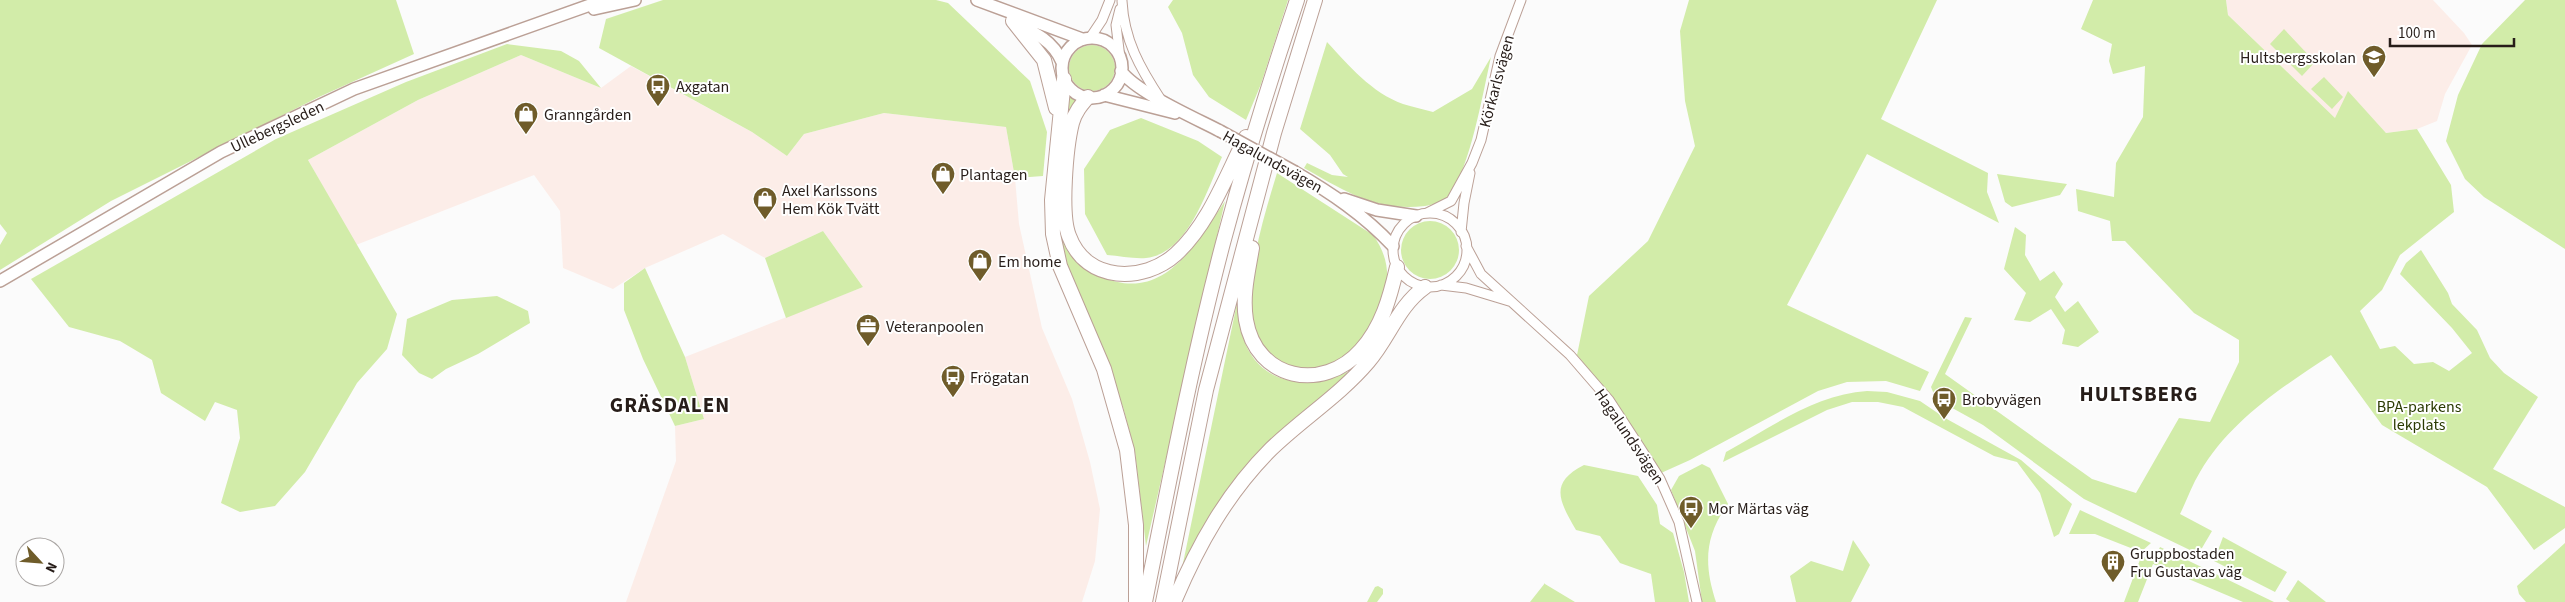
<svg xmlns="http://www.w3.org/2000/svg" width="2565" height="602" viewBox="0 0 2565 602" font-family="'Source Sans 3',sans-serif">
<rect width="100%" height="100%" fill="#fbfbfb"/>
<!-- built -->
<path fill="#fcede8" d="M2226,0H2433L2464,33L2472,45L2445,94L2437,121L2417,129L2386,133L2348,92L2336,119L2228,15Z
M521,55L601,88L631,66L752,132L787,156L804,134L884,113L1006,127L1015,178L1019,224L1042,328L1072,399L1090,462L1100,509L1095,561L1082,602H626L676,461L675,426L704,419L685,357L863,287L823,231L765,258L723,234L645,268L613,289L563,268L560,211L534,175L356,245L308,160L418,100Z"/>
<!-- green -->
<path fill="#d2eca9" d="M0,0H396L414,54L319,97L111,201L0,270V245L7,233L0,224Z
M663,0H936L948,3L1030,81L1047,132L1043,176L1015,178L1006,127L884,113L804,134L787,156L752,132L599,48L606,19Z
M1173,0H1288L1261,84L1246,120L1209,97L1193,75L1182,33L1168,7Z
M1689,0H1937L1881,119L1988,173L1987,192L1999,223L1867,154L1787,305L1929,372L1920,391L1886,381L1847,382L1818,391L1690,460L1661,473L1612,398L1577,355L1589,296L1648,241L1695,146L1685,101L1680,31Z
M2093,0H2226L2228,15L2335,118L2348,91L2386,133L2417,129L2451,185L2454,212L2400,255L2382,290L2360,311L2380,349L2395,346L2414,364L2433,362L2449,371L2472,353L2452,328L2400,274L2406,263L2421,250L2448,293L2452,304L2477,330L2490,358L2504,373L2538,397L2493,469L2565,507V528L2534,550L2487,487L2382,425L2331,355C2282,387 2230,421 2200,472C2192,485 2187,500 2180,514L2212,531L2202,548L2192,551L2084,499L1983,425L1936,399L1931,387L1965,317L1972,318L1945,374L2092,479L2136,493L2179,418L2210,422L2239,362V340L2194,313L2125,241H2112L2110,221L2078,211L2076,189L2114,197L2116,163L2143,117L2145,66L2113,74L2109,61L2112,44L2081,29Z
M2525,0H2565V249L2484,197L2465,179L2446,141L2458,95L2482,44Z
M2284,29L2315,62L2302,76L2270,44Z
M1327,42C1348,65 1372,93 1403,104C1412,107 1423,109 1433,112L1472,89L1491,57C1483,92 1470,169 1449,195C1445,201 1432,205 1425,206C1376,212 1345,191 1304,168L1307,163L1332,175L1348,177L1343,174L1330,155L1300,129Z
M507,44L561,51L579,61L601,88L521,55L418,100L308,160L397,314L387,349L357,383L305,472L275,506L240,512L221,503L240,438L237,410L215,402L205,421L161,393L152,360L120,341L69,327L31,279L276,139L406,82Z
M1069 68a23 23 0 1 1 46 0a23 23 0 1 1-46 0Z
M2324,77L2343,97L2332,109L2311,89Z
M1066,94L1078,102C1073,136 1052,214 1064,244C1071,260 1085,269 1100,276C1163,305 1195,245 1225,201L1146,546L1135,452L1123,407L1064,262L1058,232Z
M1141,118L1198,141L1222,157C1207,190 1188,254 1146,258C1134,259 1120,256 1107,255L1085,214L1084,169L1110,130Z
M1277,173L1373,235C1400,271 1385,313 1358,345C1354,350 1349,359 1343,362C1327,372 1298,371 1280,365C1269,361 1253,333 1252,322C1246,273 1263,219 1277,173Z
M1997,174L2067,184L2060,195L2012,207L2005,202Z
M1401 250a29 29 0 1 1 58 0a29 29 0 1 1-58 0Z
M2015,227L2026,235L2025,255L2040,281L2054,271L2063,284L2055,297L2065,312L2078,301L2099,332L2078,347L2062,344L2065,330L2051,309L2030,322L2014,320L2026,293L2004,269Z
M823,231L863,287L786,318L765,258Z
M645,268L685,357L704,419L675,426L643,359L624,310V283Z
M497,296L528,311L530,323L478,354L446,369L432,379L419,373L402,355L407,319L452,300Z
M1237,303C1239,314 1239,327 1243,337C1258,385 1307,391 1347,372L1349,376C1318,402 1285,428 1256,456C1224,488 1202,528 1182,568Z
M1867,391L1887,392L1920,401L1945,418L2021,460L2072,504L2059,534L2054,537L2040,493L2017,462L1994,456L1903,407L1878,402H1852L1827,410L1723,462L1726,452C1770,428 1816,394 1867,391Z
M1702,464L1710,468L1728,504C1704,537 1704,565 1716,602H1702L1695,551L1671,490L1679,476Z
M1584,465L1638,476L1657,505L1660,524L1673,533L1684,572L1689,602H1655L1651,574L1620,563L1600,536L1576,530C1560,502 1548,483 1584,465Z
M2080,510L2151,543L2141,552L2095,534H2069Z
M2223,537L2287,572L2275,592L2214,561Z
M1853,540L1870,565L1851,602H1796L1790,576L1811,561L1843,571Z
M2565,543V602H2526L2519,594L2517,586Z
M2160,547L2274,602H2243L2153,564L2138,602H2124L2141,557L2155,558Z
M2298,580L2326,602H2290L2286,599Z
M1545,583V584L1575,602H1530Z
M1378,586L1383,589V594L1377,602H1367L1375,587Z"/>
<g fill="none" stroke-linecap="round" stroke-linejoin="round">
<defs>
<path id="minor" d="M1122,1C1124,40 1140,68 1161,100
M1120,9L1116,25L1120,58
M1090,38L1102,20L1110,0
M1427,213L1451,201L1472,163L1481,140L1500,56L1521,0
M1393 250a37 37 0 1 1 74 0a37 37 0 1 1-74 0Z
M1461,232L1464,203L1470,173
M1466,246L1481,274L1570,355L1609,400L1639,446L1660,479L1679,522L1697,602
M1441,285L1466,288L1509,301"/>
<path id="major" d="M977,0L1082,39
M594,9L635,0
M1015,23C1036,33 1053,41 1062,62
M1062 68a30 30 0 1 1 60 0a30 30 0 1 1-60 0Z
M1121,71C1136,92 1195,118 1220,131
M1104,95L1175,113
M1295,172C1331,193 1364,215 1393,246
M1344,199L1377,210L1416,216
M0,281L221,152L354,89L604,0"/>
<path id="highway" d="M1013,21L1044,60L1056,108
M1064,79L1052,200L1053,234L1060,266L1104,369L1127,450L1136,525V602
M1088,97C1081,105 1075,112 1072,123C1066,147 1060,214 1069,236C1086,283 1144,283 1176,254C1209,224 1226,176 1246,137
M1252,248C1248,272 1242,295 1246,320C1256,380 1323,393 1361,350C1382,327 1390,297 1397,267
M1145,602C1169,482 1192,361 1223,243C1245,161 1270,80 1297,0
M1163,602L1206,390L1274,133L1315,0
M1174,602C1198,545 1227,493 1271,449C1302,419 1340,395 1368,362C1389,338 1398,306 1425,287"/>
</defs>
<!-- minor casing -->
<use href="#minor" stroke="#bba096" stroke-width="11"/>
<!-- major casing -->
<use href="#major" stroke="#bba096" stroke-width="14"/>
<!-- highway casing -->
<use href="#highway" stroke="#bba096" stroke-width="16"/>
<!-- minor -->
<use href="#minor" stroke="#fff" stroke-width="9"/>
<!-- major -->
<use href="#major" stroke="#fff" stroke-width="11"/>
<!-- highway -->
<use href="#highway" stroke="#fff" stroke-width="14"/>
<defs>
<path id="major-bridge" d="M1220,131L1295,172"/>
</defs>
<!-- major-bridge casing -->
<use href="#major-bridge" stroke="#bba096" stroke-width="14" stroke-linecap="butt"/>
<!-- major-bridge -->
<use href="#major-bridge" stroke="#fff" stroke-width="11"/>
</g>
<!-- icons -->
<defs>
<symbol id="school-pin" viewBox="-11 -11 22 30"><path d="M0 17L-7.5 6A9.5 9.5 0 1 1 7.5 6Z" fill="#6f5c2a" stroke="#fff"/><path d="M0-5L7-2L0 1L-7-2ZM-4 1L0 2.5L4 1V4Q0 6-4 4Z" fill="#fff"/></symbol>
<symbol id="bus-pin" viewBox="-11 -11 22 30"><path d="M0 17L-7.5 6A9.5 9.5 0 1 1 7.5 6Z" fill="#6f5c2a" stroke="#fff"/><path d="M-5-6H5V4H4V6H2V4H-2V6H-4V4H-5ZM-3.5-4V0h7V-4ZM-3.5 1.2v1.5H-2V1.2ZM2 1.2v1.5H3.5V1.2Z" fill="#fff"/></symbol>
<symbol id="shop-pin" viewBox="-11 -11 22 30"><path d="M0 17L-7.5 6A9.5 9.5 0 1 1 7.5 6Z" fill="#6f5c2a" stroke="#fff"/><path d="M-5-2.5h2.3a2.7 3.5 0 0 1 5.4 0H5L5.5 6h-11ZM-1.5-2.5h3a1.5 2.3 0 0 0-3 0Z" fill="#fff"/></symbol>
<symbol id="office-pin" viewBox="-11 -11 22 30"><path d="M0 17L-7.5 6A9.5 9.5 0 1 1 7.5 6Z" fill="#6f5c2a" stroke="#fff"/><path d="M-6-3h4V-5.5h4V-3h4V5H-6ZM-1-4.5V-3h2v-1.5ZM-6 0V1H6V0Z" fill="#fff"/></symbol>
<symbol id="building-pin" viewBox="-11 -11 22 30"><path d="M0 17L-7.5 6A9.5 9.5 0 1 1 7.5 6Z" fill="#6f5c2a" stroke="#fff"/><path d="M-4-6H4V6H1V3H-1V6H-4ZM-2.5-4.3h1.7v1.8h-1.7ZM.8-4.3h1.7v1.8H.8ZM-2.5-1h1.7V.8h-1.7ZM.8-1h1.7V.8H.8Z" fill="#fff"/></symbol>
</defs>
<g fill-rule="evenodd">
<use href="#school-pin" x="2360" y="43" width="28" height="38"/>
<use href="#bus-pin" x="644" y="72" width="28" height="38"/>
<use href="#shop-pin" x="512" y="100" width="28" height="38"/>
<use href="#shop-pin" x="929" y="160" width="28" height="38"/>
<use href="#shop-pin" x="751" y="185" width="28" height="38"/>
<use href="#shop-pin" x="966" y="247" width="28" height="38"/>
<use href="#office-pin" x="854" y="312" width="28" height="38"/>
<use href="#bus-pin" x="939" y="363" width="28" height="38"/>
<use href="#bus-pin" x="1930" y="385" width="28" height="38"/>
<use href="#bus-pin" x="1677" y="494" width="28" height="38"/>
<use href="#building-pin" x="2099" y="548" width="28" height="38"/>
</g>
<g text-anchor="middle" stroke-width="4" stroke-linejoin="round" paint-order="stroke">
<!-- poi labels -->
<g font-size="16" fill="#271d19" stroke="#fff" text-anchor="start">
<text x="2356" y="63" text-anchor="end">Hultsbergsskolan</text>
<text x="676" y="92">Axgatan</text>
<text x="544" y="120">Granngården</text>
<text x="960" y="180">Plantagen</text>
<text x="782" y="196">Axel Karlssons<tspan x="782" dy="18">Hem Kök Tvätt</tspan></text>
<text x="998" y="267">Em home</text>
<text x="886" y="332">Veteranpoolen</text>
<text x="970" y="383">Frögatan</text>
<text x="1962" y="405">Brobyvägen</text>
<text x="1708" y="514">Mor Märtas väg</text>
<text x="2130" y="559">Gruppbostaden<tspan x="2130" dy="18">Fru Gustavas väg</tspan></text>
</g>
<!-- street labels -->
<g font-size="16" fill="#271d19" stroke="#fff">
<text transform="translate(1496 81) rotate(-75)" y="6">Körkarlsvägen</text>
<text transform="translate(277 126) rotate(-25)" y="6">Ullebergsleden</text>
<text transform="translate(1273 161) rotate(29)" y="6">Hagalundsvägen</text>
<text transform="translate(1630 436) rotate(56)" y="6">Hagalundsvägen</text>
</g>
<!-- park labels -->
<g font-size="16" fill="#2b3b03" stroke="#fff">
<text x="2419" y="412">BPA-parkens<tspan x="2419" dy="18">lekplats</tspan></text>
</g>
<!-- district labels -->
<g font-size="21" font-weight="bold" letter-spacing="1" fill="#271d19" stroke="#fff">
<text x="2139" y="401">HULTSBERG</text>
<text x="670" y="412">GRÄSDALEN</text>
</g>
</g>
<!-- north arrow -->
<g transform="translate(40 562) rotate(116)"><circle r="24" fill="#ffffff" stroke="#a9a5a3"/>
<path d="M0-4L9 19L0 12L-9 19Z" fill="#6f5c2a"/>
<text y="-8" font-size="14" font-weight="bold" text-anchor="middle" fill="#271d19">N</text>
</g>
<!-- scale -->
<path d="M2390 38v8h124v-8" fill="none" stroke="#271d19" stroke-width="2.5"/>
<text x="2398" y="38" font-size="15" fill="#271d19" stroke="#ffffff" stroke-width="4" paint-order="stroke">100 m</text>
</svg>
